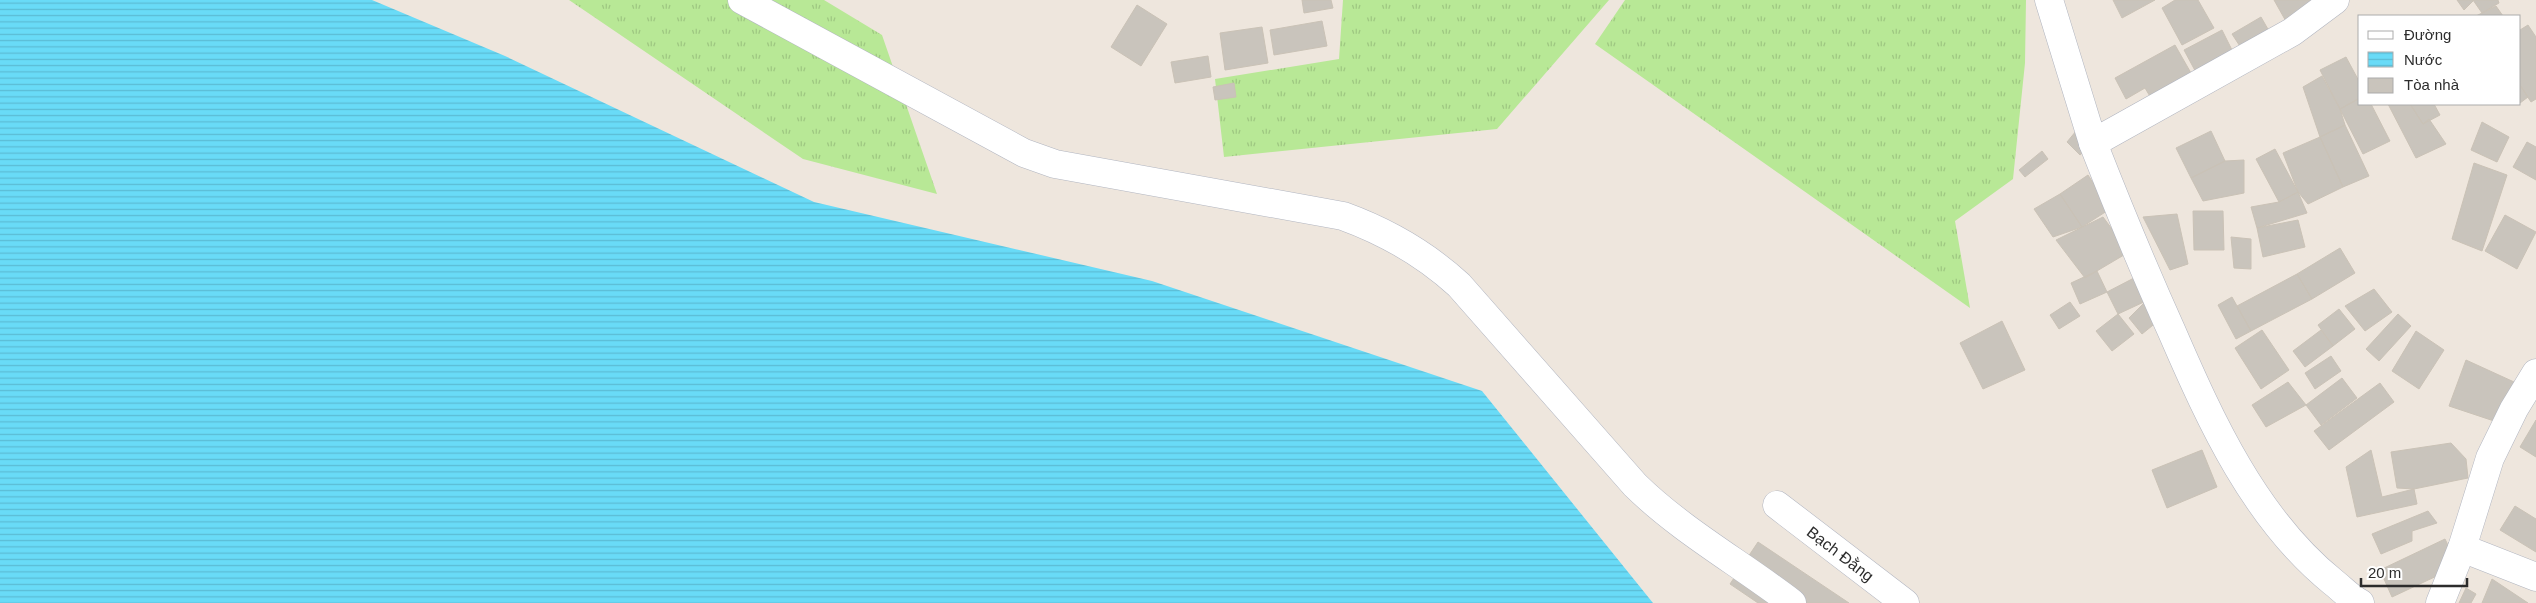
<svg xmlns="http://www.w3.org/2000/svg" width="2536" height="603" viewBox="0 0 2536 603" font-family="Helvetica,sans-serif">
<defs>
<pattern id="grass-tufts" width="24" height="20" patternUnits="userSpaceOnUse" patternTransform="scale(1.25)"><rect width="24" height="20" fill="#b8e896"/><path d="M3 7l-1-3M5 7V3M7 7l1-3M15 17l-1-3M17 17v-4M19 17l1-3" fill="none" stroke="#9ec781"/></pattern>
<pattern id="water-rules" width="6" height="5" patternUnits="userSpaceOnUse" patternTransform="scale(1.25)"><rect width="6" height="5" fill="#69dbf7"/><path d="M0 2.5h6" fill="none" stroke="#5bbcd4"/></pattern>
</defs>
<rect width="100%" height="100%" fill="#eee6dd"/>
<!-- grass -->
<path fill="url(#grass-tufts)" d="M569,0H824L882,35L937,194L803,159Z
M1343,0H1609L1497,129L1224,157L1215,79L1339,59Z
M1625,0H2026L2025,63L2013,179L1955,221L1970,308L1595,44Z"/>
<!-- water -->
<path fill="url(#water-rules)" d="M0,0H372L505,56L814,202L1152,281L1482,391L1653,603H0Z"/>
<!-- building -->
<path fill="#c9c4bc" stroke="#cac2b6" d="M1302,0H1331L1333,8L1304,13Z
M2113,0H2155L2122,18Z
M2175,0H2198L2214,28L2182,45L2162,8Z
M2274,0H2337L2292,32Z
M2457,0H2474L2464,10Z
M2473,0H2498L2499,3L2482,13Z
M1137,5L1167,24L1141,66L1111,47Z
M2496,6L2503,16H2476Z
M2261,17L2273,38L2245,54L2232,34Z
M1322,21L1327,46L1274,55L1270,30Z
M2528,25L2536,37V99L2531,102L2520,85V30Z
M1262,27L1268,63L1225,70L1220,33Z
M2222,30L2236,58L2199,78L2184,50Z
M2175,45L2195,80L2154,103L2145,88L2126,99L2115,78Z
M1208,56L1211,77L1175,83L1171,62Z
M2346,57L2360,83V98L2340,109L2320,70Z
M2322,76L2340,109L2345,125L2320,137L2303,87Z
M1234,83L1236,97L1215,100L1213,87Z
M2520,85L2528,97L2520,103Z
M2360,98V104H2371L2390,141L2363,154L2340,109Z
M2388,104H2410L2423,124L2429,119L2446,144L2416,158Z
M2410,104H2434L2440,115L2423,124Z
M2482,122L2509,137L2497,162L2471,150Z
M2081,125L2096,141L2080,155L2067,142Z
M2345,125L2369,176L2343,187L2320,137Z
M2211,131L2225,161L2191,178L2176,148Z
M2320,137L2343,187L2308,204L2298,192L2283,153Z
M2527,142L2536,147V180L2513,167Z
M2275,149L2298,192L2279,202L2256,159Z
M2042,151L2048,159L2025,177L2019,170Z
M2244,160V193L2203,201L2191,178L2225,161Z
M2474,163L2507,175L2482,251L2452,239Z
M2088,175L2110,209L2082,227L2060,194Z
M2298,192L2307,213L2257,228L2251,207L2279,202Z
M2060,194L2082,227L2053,237L2034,209Z
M2193,211H2223L2224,250H2194Z
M2177,214L2188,264L2170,270L2143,217Z
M2505,215L2536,232L2517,269L2485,251Z
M2103,217L2129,252L2085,278L2056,240Z
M2298,220L2305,247L2263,257L2257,228Z
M2231,237L2251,239V269L2234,268Z
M2340,248L2355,273L2312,299L2297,274Z
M2097,271L2107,292L2080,304L2071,283Z
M2297,274L2312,299L2251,331L2237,306Z
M2134,278L2146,301L2118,314L2107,292Z
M2374,289L2392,312L2365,331L2345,306Z
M2232,297L2251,331L2236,339L2218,305Z
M2146,301L2163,317L2142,334L2129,318Z
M2070,302L2080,316L2059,329L2050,315Z
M2339,309L2355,329L2333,346L2318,325Z
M2118,314L2134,334L2112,351L2096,331Z
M2398,314L2411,326L2379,361L2366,349Z
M2002,321L2025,370L1983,389L1960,343Z
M2262,330L2289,370L2261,389L2235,348Z
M2321,330L2333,346L2305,367L2293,351Z
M2416,331L2444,350L2419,389L2392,371Z
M2331,356L2341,371L2315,389L2305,373Z
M2466,360L2525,387L2506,425L2449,406Z
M2342,378L2357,398L2321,425L2306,405Z
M2288,382L2306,405L2266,427L2252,405Z
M2380,383L2394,402L2329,450L2314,431Z
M2536,420V457L2520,447Z
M2451,443L2466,459L2468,478L2414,489L2397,488L2391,452Z
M2202,450L2217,487L2167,508L2152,470Z
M2371,450L2382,497L2414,489L2417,504L2357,517L2346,467Z
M2515,506L2536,519V552L2500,530Z
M2428,511L2437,523L2412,531V541L2381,554L2372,534Z
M2445,539L2458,566L2392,597L2380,570Z
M1758,542L1849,603H1758L1730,584Z
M2492,579L2528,603H2482Z
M2466,588L2476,594L2471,603H2459Z"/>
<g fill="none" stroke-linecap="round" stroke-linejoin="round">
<defs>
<g id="street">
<path d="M742,0L1024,153L1055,164L1343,216C1387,232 1424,253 1459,285L1635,485C1682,531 1740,563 1792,603"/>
<path d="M2049,0L2093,143L2292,32L2335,0"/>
<path d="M2093,143C2118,207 2144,270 2172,332C2211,422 2255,519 2333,582C2342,589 2350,598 2360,603"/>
<path id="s1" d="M1777,505L1905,603"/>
<path d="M2462,548L2536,577"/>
<path d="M2440,603L2462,548L2490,458L2514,409L2536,373"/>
</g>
</defs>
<!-- street casing -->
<use href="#street" stroke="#b1b5c0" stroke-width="29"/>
<!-- street -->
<use href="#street" stroke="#fff" stroke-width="28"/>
</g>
<g text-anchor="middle" stroke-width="4" stroke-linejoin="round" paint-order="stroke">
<!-- street labels -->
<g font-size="16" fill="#2c2c2c" stroke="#fff">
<text dy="6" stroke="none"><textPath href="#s1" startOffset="80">Bạch Đằng</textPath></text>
</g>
</g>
<!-- legend -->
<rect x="2358" y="15" width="162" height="90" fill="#ffffff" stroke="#ababab"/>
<rect x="2368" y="31" width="25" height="8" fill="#ffffff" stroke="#ababab"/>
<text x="2404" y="40" font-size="15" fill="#2c2c2c">Đường</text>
<rect x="2368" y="52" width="25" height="15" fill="url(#water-rules)" stroke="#ababab"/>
<text x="2404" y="65" font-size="15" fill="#2c2c2c">Nước</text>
<rect x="2368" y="78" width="25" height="15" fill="#c9c4bc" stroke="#ababab"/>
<text x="2404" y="90" font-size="15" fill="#2c2c2c">Tòa nhà</text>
<!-- scale -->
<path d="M2361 578v8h106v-8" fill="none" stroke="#2c2c2c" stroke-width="2.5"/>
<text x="2368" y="578" font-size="15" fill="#2c2c2c" stroke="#ffffff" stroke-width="4" paint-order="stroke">20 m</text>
</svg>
